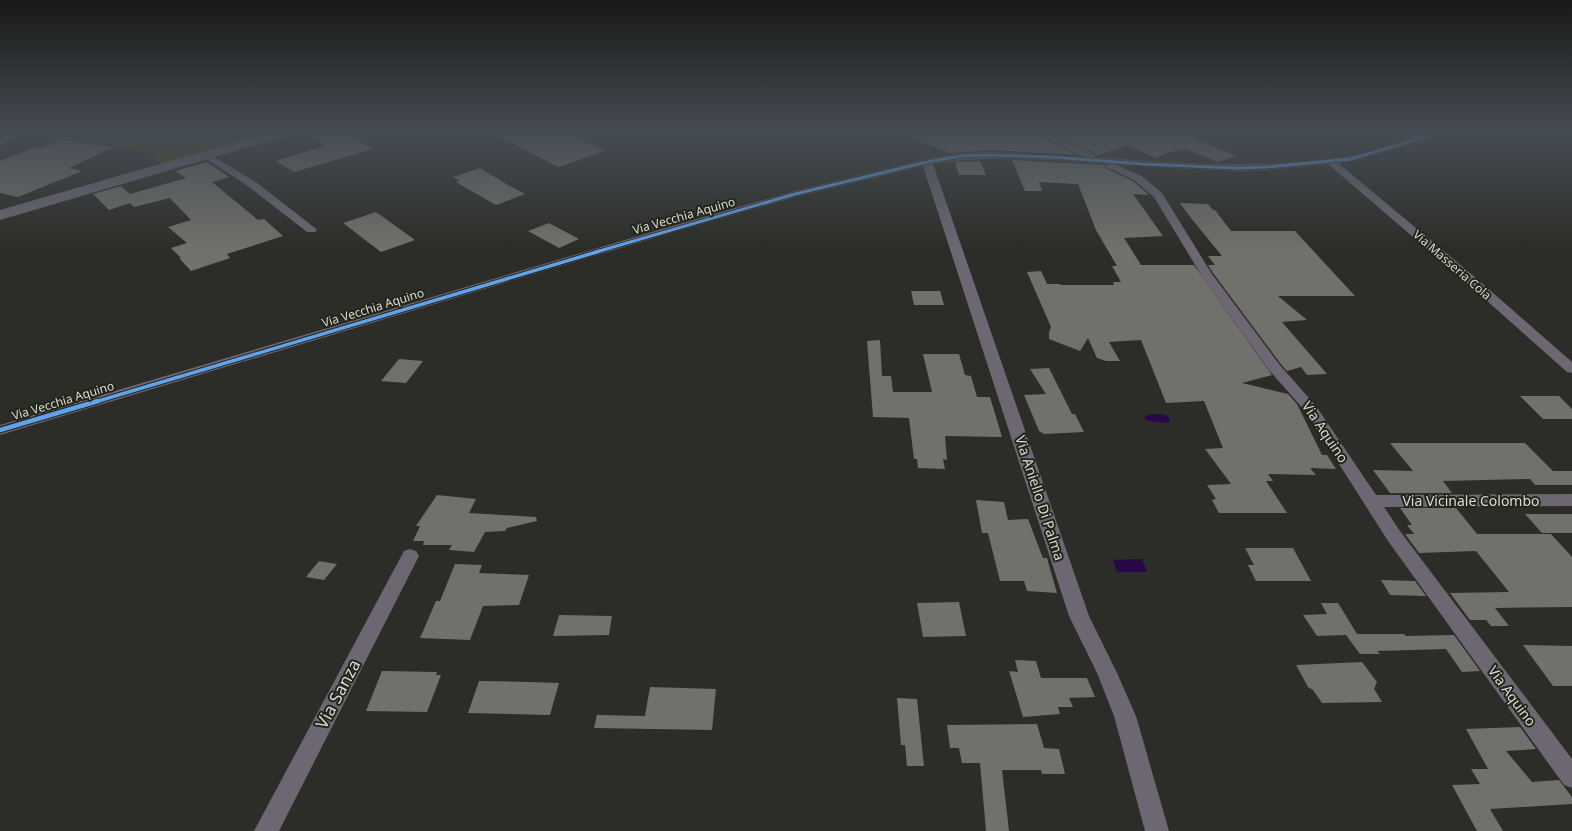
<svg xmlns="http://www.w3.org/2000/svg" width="1572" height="831" viewBox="0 0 1572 831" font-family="'Noto Sans',sans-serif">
<rect width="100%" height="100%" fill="#2c2d28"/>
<!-- green -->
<path fill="#3c4516" d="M23,133H230L239,137L259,135L160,164L148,156L157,153L21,134Z"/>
<!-- water -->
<path fill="#280847" d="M1158,414L1166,415L1169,417L1170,422C1165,424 1147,422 1144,418L1147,415Z
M1142,559L1147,572H1117L1113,560Z"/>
<!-- building -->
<path fill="#70716c" d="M305,133H346L373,149L294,172L276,161L325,146Z
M493,133H569L605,151L558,167Z
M901,133H1033L1077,155L990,150L950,153Z
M1098,133H1182L1237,156L1218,162L1186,149L1170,152L1156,158L1127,145L1096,156L1095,153L1055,135Z
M61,140L113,147L69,168L82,171L18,197L0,193V161L33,148L38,149Z
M1012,160L1104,165L1107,169L1133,181L1149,195L1133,194L1163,236L1124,238L1141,265H1194L1272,375L1242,383L1288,394L1297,404L1322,455H1327L1336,469L1310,468L1316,475L1268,474L1273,481H1266L1287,513H1219L1212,500L1216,499L1207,485L1231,484L1205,449L1223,448L1204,401L1166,403L1141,340L1109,342L1120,361H1106L1097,358L1088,338L1080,351L1049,339V333L1051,327L1027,272L1041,271L1047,284H1060L1061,285H1114L1113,282H1121L1112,266H1117L1096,230L1078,184L1039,182L1042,191H1025Z
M980,161L986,175H959L955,162Z
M207,162L229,177L212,182L258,220L264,219L283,236L227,254L230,258L191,271L179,258H181L171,248L187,243L168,227L191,220L170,198L134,207L130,203L109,210L93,194L121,186L130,194L186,178L175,171Z
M480,168L508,185L525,194L496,205L456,182L459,180L453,177Z
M1180,203L1208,204L1213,210H1215L1231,231H1295L1355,296H1278L1307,320L1282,322L1327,374L1307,375L1301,367L1287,371L1280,363L1213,273L1208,265H1215L1208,256H1222L1191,218Z
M376,212L404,232L415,240L381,252L343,223Z
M549,223L579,239L559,248L528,231Z
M911,291H940L944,305H914Z
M880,340L882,376H891L893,392H932L923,354H959L965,375L971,376L977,397H990L1002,437L945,436L947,460L943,459L945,469L918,468L917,459H914L909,418L873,417L867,341Z
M399,359L423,361L406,383L381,381Z
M1049,368L1072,414H1075L1084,432L1044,434L1039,431L1024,395L1046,394L1030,369Z
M1520,396H1559L1572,409V419H1543Z
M1390,443H1525L1553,471H1572V485H1535L1530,479L1443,481L1452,493H1390L1373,470L1413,471Z
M437,495L476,499L469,513L536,517L537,521L507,528L505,531L485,532L474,552L449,550L452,545H423L424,541H413L420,526H416Z
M976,500L1004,502L1008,520L1028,519L1043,558H1047L1057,593L1027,591L1024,581H1000L988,533H982Z
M1400,508H1456L1477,534H1551L1572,557V607L1495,608L1509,626H1491L1486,620H1470L1450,593L1509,592L1476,551L1419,553L1405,534H1414L1407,525H1412Z
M1525,514H1572V533H1542Z
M1245,548H1293L1311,581H1256L1248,565H1254Z
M319,561L337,564L324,580L306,577Z
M455,564L482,565L479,573L529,575L519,605L483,606L470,640L420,638L436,601H440Z
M1381,580L1415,581L1426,596L1390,595Z
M959,602L966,636L923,637L917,603Z
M1321,603H1338L1357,634H1404L1406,636L1454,635L1480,671L1462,672L1446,649L1377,651L1380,654H1360L1346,635L1317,636L1303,615L1327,614Z
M559,615L612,616L609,635L553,636Z
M1523,645L1572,646V686H1553Z
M1015,660L1036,661L1041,678H1087L1095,697L1069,698L1073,707H1058L1060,714L1023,717L1009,671L1018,672Z
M1362,662L1377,682L1374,689L1382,702L1322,703L1313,690L1308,687L1296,665Z
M382,671L437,672L436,675H441L427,712L366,711Z
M479,681L529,682L559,683L550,715L468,713Z
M650,687L716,689L712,730L594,728L597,715L645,716Z
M897,698L917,699L924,766H907L905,745H901Z
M1037,724L1044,748L1059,749L1065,774H1042L1041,770H1002L1009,831H986L980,763H962L959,748H950L947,725Z
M1520,727L1536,749L1506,751L1532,782L1559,780L1572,797V804L1490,809L1503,831H1477L1452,785L1480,784L1471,769H1488L1466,729Z"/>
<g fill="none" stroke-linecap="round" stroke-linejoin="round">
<!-- minor -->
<path fill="#6c6773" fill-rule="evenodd" d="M12,133H24L0,145V138Z
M1035,133H1048L1094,154L1095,157C1179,164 1265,169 1349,156C1381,151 1410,133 1443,133L1441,135L1354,161L1338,163L1476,278L1572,362V373L1567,372L1468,284L1328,164L1266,170L1236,171L1117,165L1142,176L1162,193L1212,274L1279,364L1316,406L1376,495L1572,494V506L1384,507L1400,531L1572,759V788L1564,785L1388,541L1306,412L1269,370L1203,278L1154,197L1134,180L1108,168L1106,166L1107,164C1049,160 990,154 933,164L1089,616L1117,673L1136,716L1169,831H1145L1114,716L1097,673L1069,616L923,166L798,196L670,233L0,435V425L662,229L795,191L927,159L961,153L990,152L1084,157Z
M206,152L256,182L315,228L317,230L315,232H307L248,186L203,157L201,155L203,153Z
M410,549L416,551L419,556L279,831H254L404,551Z"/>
<!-- secondary -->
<path fill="#6d6974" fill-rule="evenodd" d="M267,133H288L286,136L0,220V210Z"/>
<defs>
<path id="cycleway-far2" d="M596,252L795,194L927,162L961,156L990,155L1052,157L1143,164L1236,168L1266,167L1351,159L1438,133"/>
<path id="cycleway-far1" d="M95,402L600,251"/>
<path id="cycleway" d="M0,430L98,401"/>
</defs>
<!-- cycleway-far2 casing -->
<use href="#cycleway-far2" stroke="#23261b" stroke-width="4.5"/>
<!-- cycleway-far1 casing -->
<use href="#cycleway-far1" stroke="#23261b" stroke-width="5.5"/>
<!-- cycleway casing -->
<use href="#cycleway" stroke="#23261b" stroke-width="7"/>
<!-- cycleway-far2 -->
<use href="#cycleway-far2" stroke="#60a3ed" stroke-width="3"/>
<!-- cycleway-far1 -->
<use href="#cycleway-far1" stroke="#60a3ed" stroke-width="3.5"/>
<!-- cycleway -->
<use href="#cycleway" stroke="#60a3ed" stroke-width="4.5"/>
</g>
<!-- sky -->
<linearGradient id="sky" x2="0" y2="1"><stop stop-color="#181916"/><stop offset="0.53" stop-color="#454c53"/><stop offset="1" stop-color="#454c53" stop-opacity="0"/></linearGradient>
<rect width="1572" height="249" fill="url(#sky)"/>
<g text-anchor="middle" stroke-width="4" stroke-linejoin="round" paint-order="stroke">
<!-- far-street labels -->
<g font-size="12" fill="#dadcd5" stroke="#23261b">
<text transform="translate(684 216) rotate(-16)" y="4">Via Vecchia Aquino</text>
<text transform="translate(1452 265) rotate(41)" y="4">Via Masseria Cola</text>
<text transform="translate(373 308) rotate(-17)" y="4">Via Vecchia Aquino</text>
<text transform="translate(63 401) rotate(-17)" y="4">Via Vecchia Aquino</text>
</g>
<!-- street labels -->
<g font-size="14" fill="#dadcd5" stroke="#23261b">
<text transform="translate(1325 432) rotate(56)" y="5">Via Aquino</text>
<text transform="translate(1040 498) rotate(72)" y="5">Via Aniello Di Palma</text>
<text x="1471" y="506">Via Vicinale Colombo</text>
<text transform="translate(1512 696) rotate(54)" y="5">Via Aquino</text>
</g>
<!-- near-street labels -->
<g font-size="17" fill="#dadcd5" stroke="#23261b">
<text transform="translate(338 694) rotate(-62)" y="6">Via Sanza</text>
</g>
</g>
</svg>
